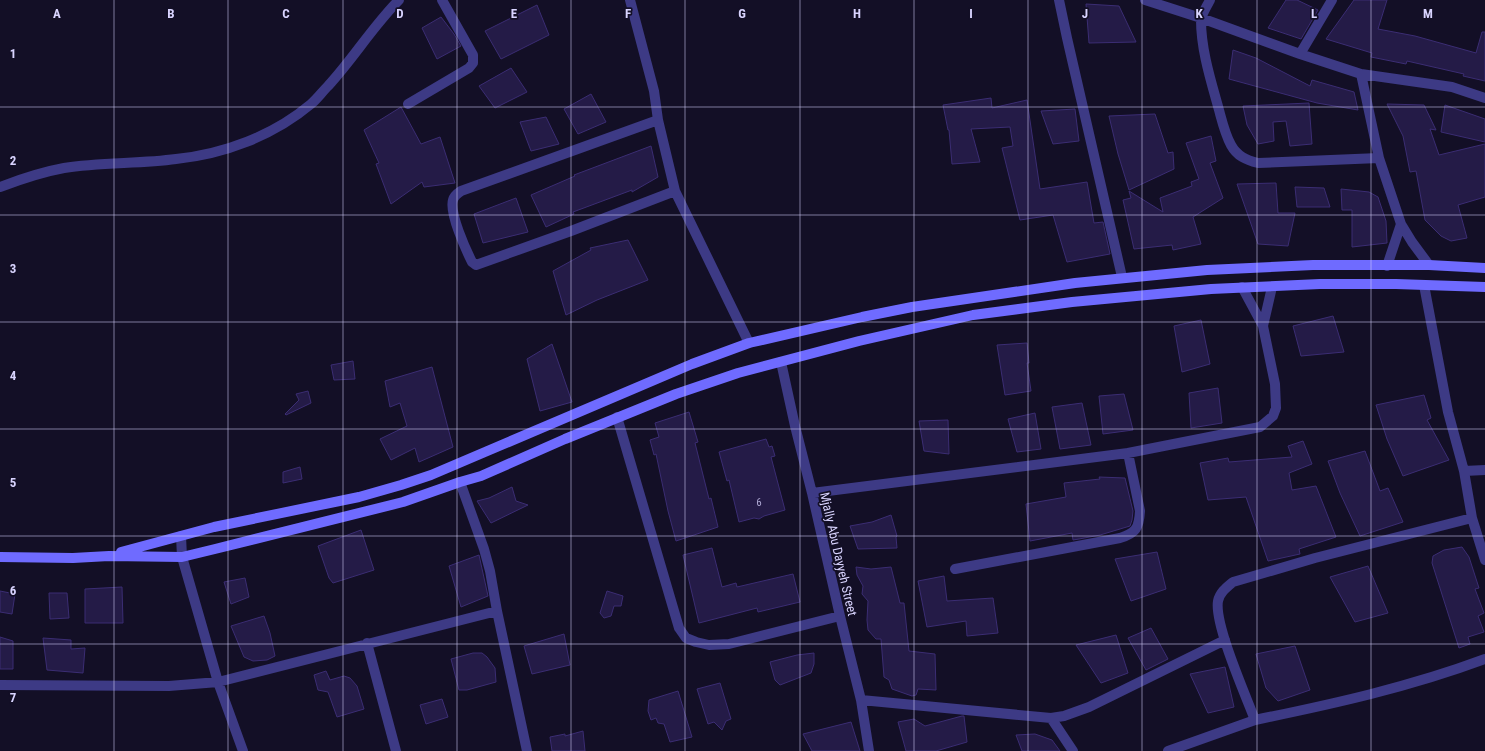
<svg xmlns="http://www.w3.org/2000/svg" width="1485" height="751" viewBox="0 0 1485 751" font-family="'Roboto Condensed',sans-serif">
<rect width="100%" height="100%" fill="#130f26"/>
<!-- building -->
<path fill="#241b47" stroke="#3b2d73" d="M1286,0H1297L1318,10L1301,39L1268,28Z
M1354,0H1387L1378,29L1415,36L1476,53L1482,32H1485V81L1463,76L1464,74L1407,61L1406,64L1371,57L1372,53L1326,39Z
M1086,4L1119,6L1136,42L1089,43Z
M537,5L549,35L501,59L485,31Z
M441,17L454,34L461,46L437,59L422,28Z
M1233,50L1256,58L1310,86L1312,80L1354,92L1358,110L1317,103L1229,79Z
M511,68L527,92L495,108L479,86Z
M591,94L606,122L578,134L564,109Z
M991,98L992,108L1027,100L1040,189L1087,182L1094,223L1103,222L1110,254L1067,262L1053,215L1020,220L1002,148L1013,146L1010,127L971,129L980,162L952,164L949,130H948L943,105Z
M1309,103L1312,144L1290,146L1286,121L1273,122L1274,141L1258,144L1247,125L1243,106Z
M1387,104L1424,105L1436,130L1430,129L1439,155L1485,144V197L1458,205L1467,238L1451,241L1441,236L1425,220L1416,171L1410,172L1403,136Z
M1445,105L1485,119V142L1441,132Z
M401,107L421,144L440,137L455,183L424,187L422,182L391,204L376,164L379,163L364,130Z
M1075,109L1079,141L1053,144L1041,111Z
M1155,114L1168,153L1173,152L1174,169L1129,190L1118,154L1109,116Z
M546,117L559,144L531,151L520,122Z
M1211,136L1216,161L1210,163L1223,198L1193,217L1201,244L1173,250L1172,245L1134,249L1123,200L1131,198L1129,191L1163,212L1160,198L1192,186L1191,182L1199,179L1186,143Z
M651,146L658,177L632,192V190L573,212L574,214L546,227L531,195L575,176L574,175Z
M1276,183L1278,213H1295L1288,246L1258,244L1237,184Z
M1295,187L1324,188L1330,207H1297Z
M1341,189L1369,192L1378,197L1386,221L1387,243L1352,247V210H1342Z
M516,198L528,232L483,243L474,214Z
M628,240L648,280L597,300L566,315L553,271L591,250L590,248Z
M1333,316L1344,352L1301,356L1293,326Z
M1201,320L1210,364L1182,372L1174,326Z
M1027,343L1029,363H1027L1031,391L1005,395L997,345Z
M552,344L572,402L540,411L527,359Z
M353,361L355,379L334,380L331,365Z
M432,367L453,447L419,462L415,448L391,460L380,439L407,426L400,403L390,407L385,381Z
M1218,388L1222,423L1191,428L1189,393Z
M308,391L311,403L286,415L285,414L299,400L296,394Z
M1124,394L1133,430L1103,434L1099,396Z
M1424,395L1431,418L1427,420L1449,460L1403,476L1387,439L1376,405Z
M1082,403L1091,445L1060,449L1052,407Z
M689,412L698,442L695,443L709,499L711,498L718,527L676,541L668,511L656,454L654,455L650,440L659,437L655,423Z
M1035,413L1041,449L1017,452L1008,419Z
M948,420L949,454L924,451L919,421Z
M766,439L769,447L772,446L775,456L771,457L785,510L764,516L759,519L754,518L739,522L729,480L727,481L719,452Z
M1303,441L1312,464L1289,473L1292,490L1316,486L1336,537L1299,549L1300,554L1268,561L1246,497L1208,500L1200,463L1228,458L1229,462L1292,457L1288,446Z
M1365,451L1380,491L1388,488L1403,522L1360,536L1340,493L1328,461Z
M300,467L302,479L283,483V472Z
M1099,477L1125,478L1133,511L1132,520L1130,526L1100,535L1079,539L1073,540L1072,533L1030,541L1026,504L1066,497L1064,483L1100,479Z
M512,487L516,501L528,505L491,523L477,501L489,498Z
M891,515L897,536L896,537L897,548L858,549L850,526L872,522Z
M361,530L374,570L333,583L329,578L318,546Z
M1462,547L1469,557L1479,588L1475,589L1484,613L1478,616L1484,632L1468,637L1470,644L1459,648L1432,563L1433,556L1444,550Z
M712,548L722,587L736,583L737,587L793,574L800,602L758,612L757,608L699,623L683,555Z
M1157,552L1166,589L1131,601L1115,559Z
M479,555L488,596L461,607L449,566Z
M1368,566L1388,613L1355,622L1330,577Z
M856,567L871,569L891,567L900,603H904L909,651L935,654L936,690L918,689L916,695L912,696L892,689L889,680L884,677L881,639H876L868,630L867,620L868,601L862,594L863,586L857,575Z
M944,576L947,601L993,598L998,633L967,636L966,621L927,627L918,581Z
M245,578L249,597L231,604L224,582Z
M122,587L123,623H85V589Z
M0,591L15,594L12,614L0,612Z
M607,591L623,596L621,606H614L611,616L604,618L600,613Z
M49,593H67L69,618L50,619Z
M264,616L270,633L275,656L267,660L253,661L244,657L231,626Z
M1151,628L1168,659L1146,670L1128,638Z
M564,634L570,665L532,674L524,646Z
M1116,635L1128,673L1101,683L1076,645Z
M0,637L13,641V669H0Z
M43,638L71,640V649L85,648L83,673L47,670Z
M1295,646L1310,690L1278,701L1266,688L1256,654Z
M473,653H482L487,657L495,668L496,682L467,690H459L451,659Z
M814,653V664L811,673L780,685L775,680L770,662L797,655Z
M1225,667L1234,707L1208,713L1190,674Z
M326,671L330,680L344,676L350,678L357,686L364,709L337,717L328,692L318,690L314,675Z
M720,683L731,719L726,721L722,730L714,722L708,724L697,689Z
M678,691L692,737L670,742L664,724L658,723L656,718L651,720L648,711L649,700Z
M442,699L448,717L426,724L420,705Z
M962,716H964L967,742L936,751H906L898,722L914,719L925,726Z
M851,722L860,751H812L803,734Z
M583,731L585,751H552L550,737L565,734V736Z
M1035,734L1052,740L1060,751H1022L1016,735Z"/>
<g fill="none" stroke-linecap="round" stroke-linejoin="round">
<!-- minor -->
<path stroke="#3d3a85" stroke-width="10" d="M630,0L654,91L658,120L675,191L749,343
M1059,0L1067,38L1122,277
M1145,0L1201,18L1300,54L1361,74L1452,87L1485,98
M1210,0C1207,6 1202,13 1201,20C1201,50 1211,81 1219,110C1222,121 1225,134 1231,145C1237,156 1246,160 1258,163L1379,158
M1300,54L1332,0
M1361,74L1379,158L1401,224L1412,242L1429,265
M408,104L469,68L473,63V55L442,0
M658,120L461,191C458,193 454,196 453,200C449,213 466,250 472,262L476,265L571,231L675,191
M0,187C21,179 42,172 64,168C101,162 139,164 176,159C224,154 273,136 311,104C317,99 322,92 328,86C353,59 373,26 399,0
M1387,266L1401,224
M1424,285L1448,412L1464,471L1472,518L1485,560
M1263,326L1272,287
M781,362L795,426L812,493L840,616L861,700L869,751
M617,417L679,628L686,638L696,642L709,645L729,644L840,616
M1464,471L1485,470
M460,482L484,549L490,571L497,611L527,751
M812,493L1128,453L1260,427L1273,416L1276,408L1275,384L1263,326L1242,287
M181,536L182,557L218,682L243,751
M955,569L1120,538C1136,533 1139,528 1140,511L1128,453
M367,643L396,751
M0,685L169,686L218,682L497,611
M861,700L1051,718L1064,716L1089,707L1225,640
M1051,718L1073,751
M1255,720C1333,704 1410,687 1485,659
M1168,751L1255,720C1246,696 1214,624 1218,601C1220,592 1227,587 1233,582L1315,558L1472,518"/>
<!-- secondary -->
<path stroke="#6f6bff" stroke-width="10" d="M121,552L214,527L359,497L401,485L431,475L485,452L692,364L749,343L862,317L912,307L1075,283L1207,270L1313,265H1429L1485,268
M0,557L73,558L109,556L182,557L215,549L403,502L460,482L481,476L565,439L676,394L738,373L859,341L973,315L1072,302L1211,289L1320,284H1396L1485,287"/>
</g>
<!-- grid -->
<path fill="none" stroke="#d9d4ff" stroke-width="1" stroke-opacity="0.55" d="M114,0V751M228,0V751M343,0V751M457,0V751M571,0V751M685,0V751M800,0V751M914,0V751M1028,0V751M1142,0V751M1257,0V751M1371,0V751M0,107H1485M0,215H1485M0,322H1485M0,429H1485M0,536H1485M0,644H1485"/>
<g text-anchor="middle" stroke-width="3.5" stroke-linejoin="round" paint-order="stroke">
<!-- number labels -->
<g font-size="11" fill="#aca6d1">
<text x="759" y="506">6</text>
</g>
<!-- street labels -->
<g font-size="13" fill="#d9d4ff" stroke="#130f26">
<text transform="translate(839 554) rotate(77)" y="5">Mjally Abu Dayyeh Street</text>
</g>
</g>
<g font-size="13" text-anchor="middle" font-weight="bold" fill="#d9d4ff" stroke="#130f26" stroke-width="3.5" stroke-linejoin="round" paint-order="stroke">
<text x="57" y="18">A</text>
<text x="171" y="18">B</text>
<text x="286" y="18">C</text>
<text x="400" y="18">D</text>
<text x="514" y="18">E</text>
<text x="628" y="18">F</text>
<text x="742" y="18">G</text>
<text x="857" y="18">H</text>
<text x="971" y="18">I</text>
<text x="1085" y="18">J</text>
<text x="1199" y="18">K</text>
<text x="1314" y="18">L</text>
<text x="1428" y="18">M</text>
<text x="13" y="58">1</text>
<text x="13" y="165">2</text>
<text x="13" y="273">3</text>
<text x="13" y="380">4</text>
<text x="13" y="487">5</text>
<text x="13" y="595">6</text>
<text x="13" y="702">7</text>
</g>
</svg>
